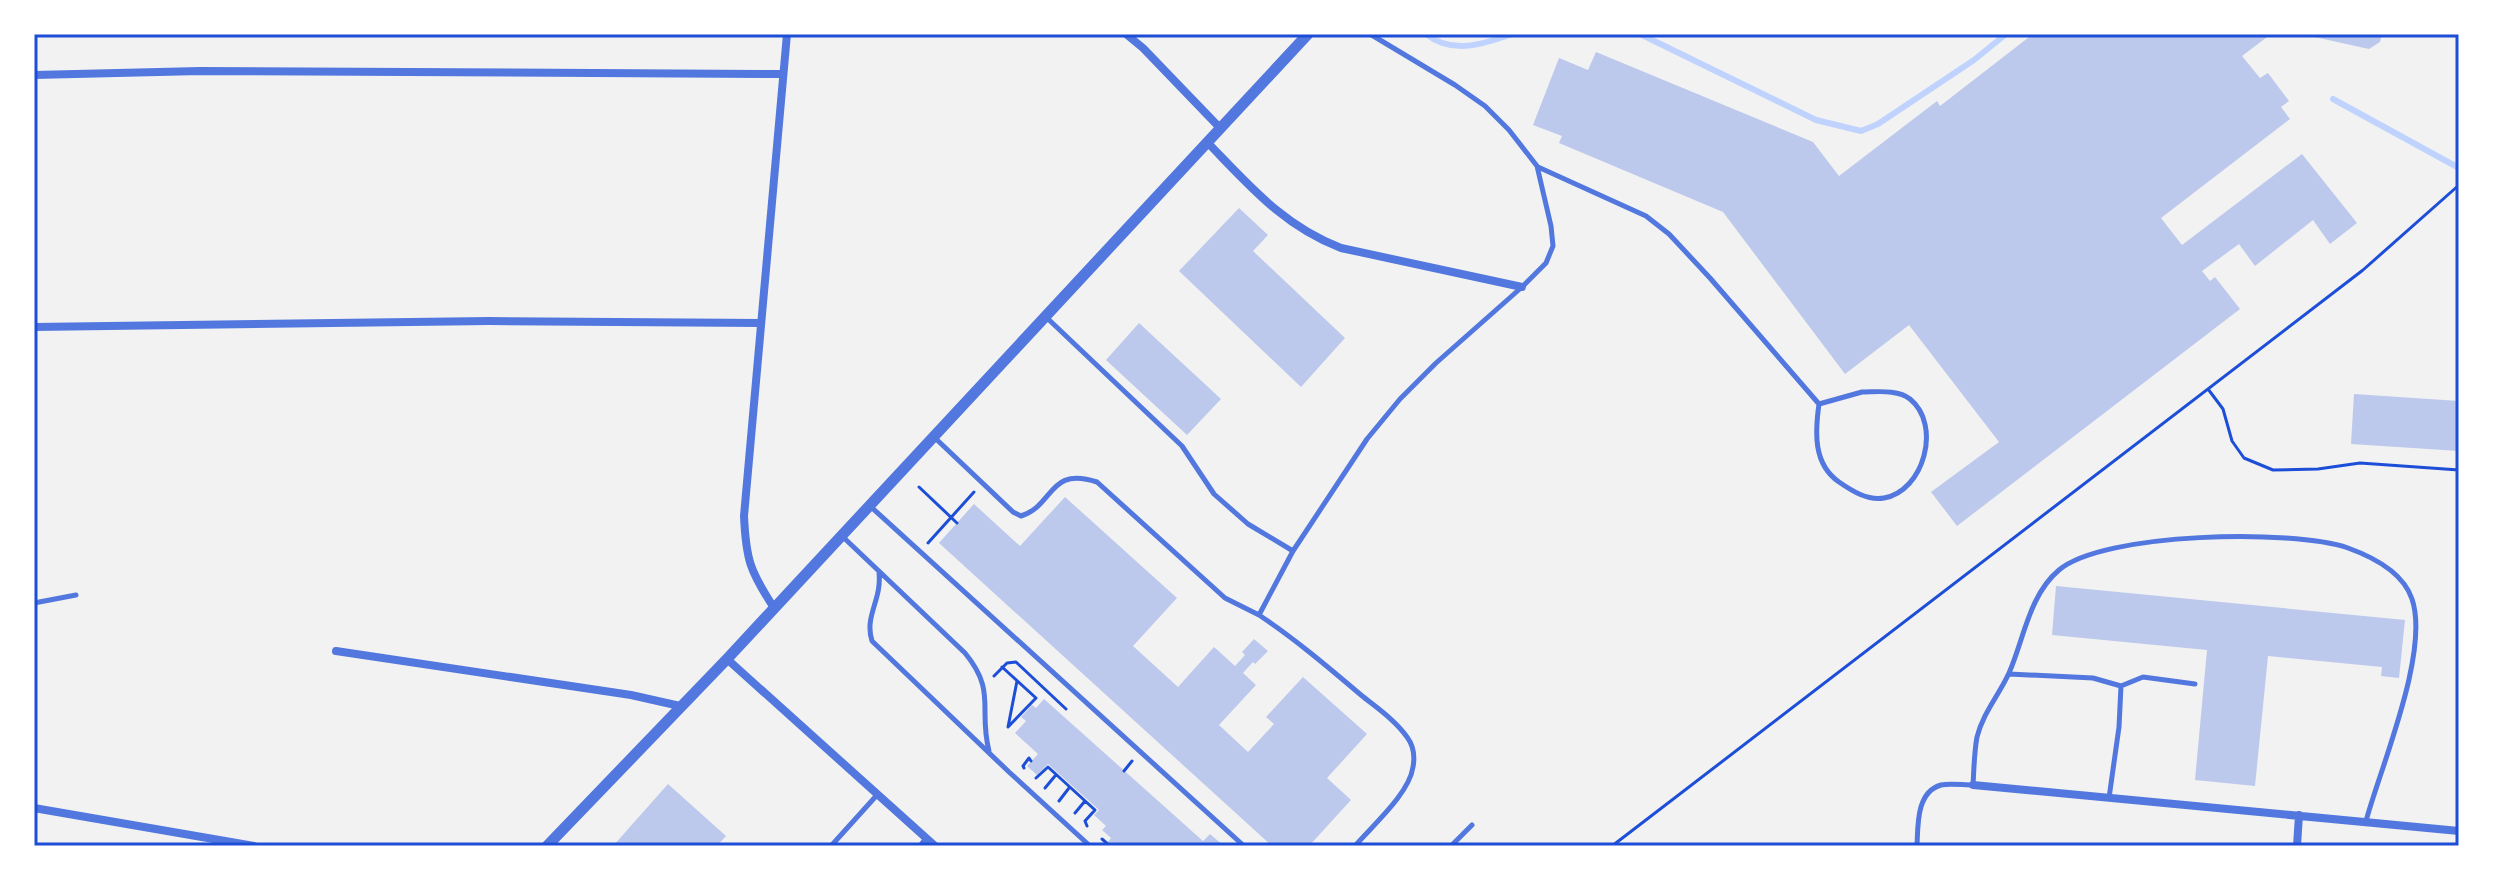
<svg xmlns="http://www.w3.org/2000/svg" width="2493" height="880" viewBox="0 0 2493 880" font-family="'IBM Plex Serif',serif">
<rect width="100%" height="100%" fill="#f2f2f2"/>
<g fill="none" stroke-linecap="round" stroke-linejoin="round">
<!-- stream -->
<path stroke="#bfd3fe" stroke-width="6" d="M1426,34C1452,55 1484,44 1512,34
M1640,34L1816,120L1861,131L1878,124L1974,60L2006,34
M2333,99L2459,168"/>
</g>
<!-- building -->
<path fill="#bdc9ec" d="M2033,34H2271L2242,56L2260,78L2268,73L2289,101L2281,107L2290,119L2161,218L2182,245L2302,154L2357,223L2330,244L2313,220L2255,266L2239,244L2202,271L2210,281L2215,277L2240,309L1957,526L1931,492L1999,442L1909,325L1845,374L1723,212L1559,143L1562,136L1533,125L1559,58L1588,70L1596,52L1813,142L1839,176L1937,101L1940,106Z
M2301,34H2382L2380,42L2369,49Z
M1239,208L1268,235L1253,251L1345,338L1301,387L1179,271Z
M1139,323L1221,399L1187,435L1106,360Z
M2354,394L2459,401V451L2351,444Z
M1065,497L1177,598L1133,646L1178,687L1214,647L1235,666L1245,655L1242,652L1254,639L1268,651L1255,664L1253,662L1243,673L1256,685L1219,725L1248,752L1274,724L1266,717L1303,677L1367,734L1327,778L1351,800L1309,846H1272L939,543L974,504L1020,546Z
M2056,586L2405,620L2399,678L2381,676L2382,667L2268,656L2255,786L2195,780L2207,650L2052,635Z
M1044,699L1203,841L1210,834L1224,846H1111L1107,843L1111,838L1102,830L1106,826L1094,815L1099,810L1048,764L1037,775L1027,766L1038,754L1015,733L1026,721L1021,717L1032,705L1036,708Z
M668,784L726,836L717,846H613Z"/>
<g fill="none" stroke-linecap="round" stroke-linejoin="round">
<!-- path -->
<path stroke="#1d4ed8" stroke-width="3" d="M2208,389L2223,409L2232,441L2244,458L2273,470L2318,469L2360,463L2459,470
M919,487L957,523
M928,543L974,492
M1002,667L1036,698L1008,727L1017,681
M994,676L1007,663L1016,662L1066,709
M1024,768L1023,766L1029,758L1031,761
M1124,771L1132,761
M1036,778L1048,767L1095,810L1085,821L1087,826
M1045,788L1055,776
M1059,801L1069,788
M1075,813L1085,801
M1102,839L1110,846
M1612,846L2363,270L2459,185"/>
<!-- service -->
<path stroke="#5277de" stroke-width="5" d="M1538,167L1646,216L1669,234L1710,278L1819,404
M1046,317L1182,446L1214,494L1248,524L1293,551
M1862,392C1876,392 1898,389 1910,399C1942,425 1924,491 1884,498C1868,501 1852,491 1839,482C1813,464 1815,432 1819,404Z
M934,437L1013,512L1021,516C1055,505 1048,466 1097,482L1225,598L1259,615
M870,506L1244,846
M842,536L965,653C997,692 978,708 989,751
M879,573C882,600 864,616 872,641L1009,772L1090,846
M34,603L76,595
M2009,674L2093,678L2121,686L2143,677L2195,684
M2109,798L2119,727L2121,686
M831,846L877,795
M920,846L926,838
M1355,846C1373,825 1409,794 1413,767C1415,756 1413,745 1407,737C1395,720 1377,708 1361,695C1328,667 1295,639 1259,615L1293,551L1367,439L1400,399L1436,363L1522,287L1546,263L1553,246L1551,226L1537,166L1509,130L1485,106L1455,85L1370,34
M1451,846L1472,825
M1917,846C1918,826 1916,792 1941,785C1950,783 1963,785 1973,785C1974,770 1974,753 1977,737C1983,713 1999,695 2009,673C2024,639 2029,595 2059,570C2104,532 2293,529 2348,548C2373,557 2403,572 2412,599C2430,652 2381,766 2366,821"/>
<!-- minor -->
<path stroke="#5277de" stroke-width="8" d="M1126,34L1143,48L1220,128
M34,75L200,71L783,74
M1207,142C1249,185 1283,226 1341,248L1522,287
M34,327L489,321L760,323
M774,608C750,571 746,560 744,516L787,34
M336,651L631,695L680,706
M727,659L935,846
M1973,785L2459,831
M34,808L254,846
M2297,846L2299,815"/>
<!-- tertiary -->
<path stroke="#5277de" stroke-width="11" d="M547,846L727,659L1308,34"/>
</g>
<!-- border -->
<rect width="2493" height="880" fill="none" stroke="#ffffff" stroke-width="72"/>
<rect x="36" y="36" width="2421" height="808" fill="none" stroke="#1d4ed8" stroke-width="3"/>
</svg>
